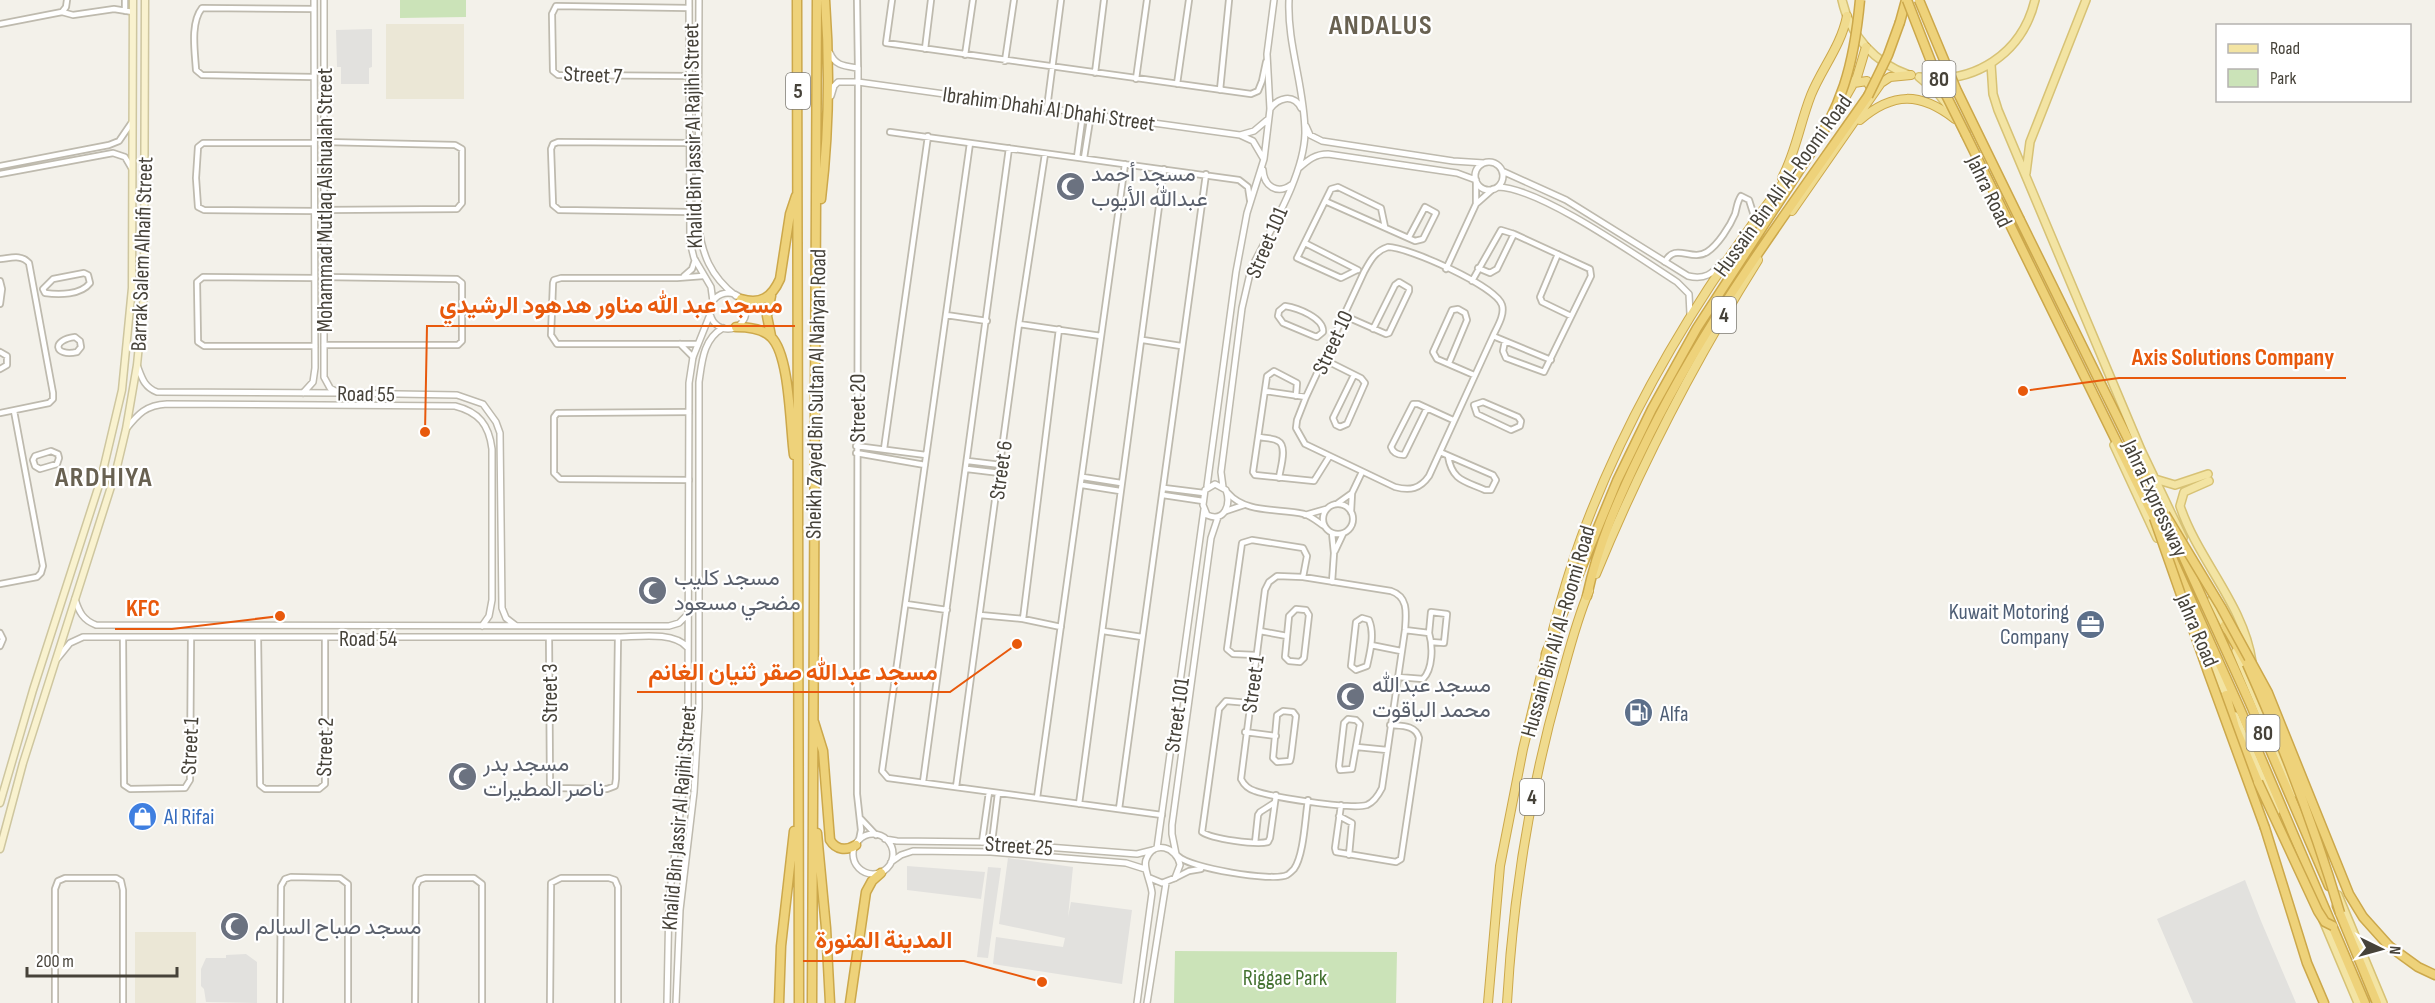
<svg xmlns="http://www.w3.org/2000/svg" width="2435" height="1003" viewBox="0 0 2435 1003" font-family="'Sofia Sans Condensed',Vazirmatn,sans-serif">
<rect width="100%" height="100%" fill="#f3f1ea"/>
<!-- education -->
<path fill="#ebe7d6" d="M386,24H464V99H386Z
M135,932H196V1003H135Z"/>
<!-- green -->
<path fill="#cbe3b8" d="M400,0H466V17L400,18Z
M1175,951L1397,952L1396,1003H1174Z"/>
<!-- parking -->
<path fill="#e2e1de" d="M372,29V67L369,68V84H341V67H337L336,30Z
M1008,858L1073,867L1068,917L1071,902L1132,910L1122,984L993,964L996,937L1063,947L1065,938L999,924Z
M907,866L985,872L981,899L907,890Z
M988,867L1001,868L988,958L977,957Z
M2245,880L2261,921L2296,1003H2193L2157,919Z
M246,954L257,962V1003L206,1002L204,989L201,986V969L206,958H226V955Z"/>
<g fill="none" stroke-linecap="round" stroke-linejoin="round">
<defs>
<path id="minor" d="M857,0L858,68
M892,0L886,43L1251,94L1258,91L1262,81L1266,62
M689,8L556,6L552,14L553,71L558,75L690,76
M314,9L202,8C190,23 195,52 196,70L202,75L314,77
M125,11V0
M62,12L73,15L114,9L133,12
M0,24L62,12L66,7L67,0
M925,49L931,0
M965,55L973,0
M1005,61L1014,0
M1095,73L1104,0
M1136,79L1147,0
M858,82L857,794L861,830L859,840
M1177,84L1189,0
M1220,90L1229,0
M1047,108L1061,0
M890,132L1239,180L1248,187L1250,200
M314,143H203L198,147L196,178L198,207L204,210L315,211
M970,143L882,771L888,778L1162,815
M1077,157L1083,113
M1084,158L1091,114
M0,166L109,145L119,141L132,122
M0,174L113,153L125,157L132,169
M1325,201L1415,241L1423,239L1436,213L1425,207L1409,237
M1476,204L1493,189
M325,210L457,209L462,203V149L455,145L326,142
M689,212L559,210L553,205L551,149L553,144L558,142L690,143
M1305,243L1358,270
M1388,247C1408,247 1496,286 1502,305C1505,315 1497,327 1493,336L1429,476C1420,489 1410,491 1395,487L1305,444L1296,428L1297,420L1306,397L1364,272C1370,261 1375,251 1388,247Z
M1558,254L1540,297L1542,302L1571,316
M0,259C11,258 21,254 29,263L53,393V399L49,403L0,413
M1665,262C1675,242 1691,262 1707,252C1718,245 1730,226 1735,214C1737,207 1737,202 1741,196L1749,200L1755,219
M1478,268L1490,273L1497,269L1514,234
M1446,269L1476,204V181
M1357,270L1341,278L1297,258L1331,189L1338,187L1381,208L1385,227
M84,273L88,275L90,283C81,295 59,295 45,293L43,289L53,279Z
M684,276L692,269L695,260
M0,281L2,289L0,304
M1472,281L1501,230L1514,234L1590,269L1591,276L1544,372L1506,358L1503,351L1505,341
M1285,306C1298,308 1324,318 1323,332L1317,337L1314,336L1283,323L1278,316L1279,311Z
M946,315L987,321
M1345,316L1386,334L1389,333L1409,291V288L1399,282L1395,285L1373,329
M1019,324L1101,336
M1493,336L1551,360
M75,337L80,341L81,347L77,352C54,357 51,340 75,337Z
M1143,340L1181,346
M680,344L693,357
M697,344H557L551,335L553,283L554,280L561,278H677L703,276
M324,345H458L462,341V283L457,279L324,277
M315,346H204L198,342L197,282L203,277L315,278
M0,352L7,356V365L0,369
M1325,360L1361,378L1365,383L1347,424L1340,427L1336,425L1333,418L1354,375
M1449,363L1467,320L1465,313L1458,309L1452,310L1433,352L1437,359L1474,375
M1265,391L1306,397
M1296,396L1297,383L1274,371L1267,376L1253,472L1255,475L1314,481L1329,457
M1483,402L1518,417L1521,421L1520,426L1511,430L1477,414L1474,405Z
M1427,408L1406,451L1404,455C1398,455 1393,453 1391,447L1413,404H1418L1453,420
M1259,437C1265,438 1273,438 1278,441C1288,446 1280,469 1279,478
M856,446L926,455
M884,449L928,136
M51,451L58,454L59,458L57,464L40,469L35,466L33,460L35,456Z
M1440,452L1493,475L1496,480L1491,490H1485C1465,481 1452,481 1448,456
M856,453L925,465
M968,461L1001,465
M967,469L1000,473
M1083,477L1121,483
M689,480L560,479L554,473V417L557,413L689,412
M1082,485L1120,491
M1164,488L1204,493
M1228,493C1246,514 1279,508 1304,514C1311,516 1318,522 1324,526
M1163,495L1203,501
M1338,503L1352,493
M1323 519a15 15 0 1 1 30 0a15 15 0 1 1-30 0Z
M1226,511L1244,505
M1351,512L1352,493L1362,472
M1305,515L1326,509
M1335,551L1343,534
M1277,576L1303,577L1391,591C1409,597 1406,614 1405,630L1382,788C1379,794 1374,802 1367,805C1351,810 1272,797 1255,791C1248,789 1244,785 1241,779L1265,590L1269,582Z
M1332,582L1334,553L1332,533
M0,584L37,577L41,573L43,566L14,411
M906,604L947,610
M1296,609L1306,610L1309,615L1304,658L1300,662L1289,661L1285,657L1289,616Z
M980,615L1023,619L1061,627
M1362,618L1369,620C1375,634 1370,652 1367,666L1356,670L1351,666L1356,622Z
M1023,619L1059,329
M1103,631L1142,637
M1260,631L1287,636
M0,633L3,639L0,646
M1429,633L1431,612L1447,614L1444,643L1431,642
M258,637L260,785L265,789H319L325,784V638
M123,638L124,785L130,789L185,788L190,780L191,637
M549,638L550,784L556,788L607,789L615,786L616,779L618,637
M1371,645L1401,651
M1256,655L1233,654L1227,649L1242,543L1252,540L1303,548L1307,556L1303,577
M1398,677L1423,679C1433,669 1433,646 1429,633L1405,630
M1249,703L1226,701L1219,709L1202,832C1212,839 1256,845 1268,842L1270,838L1276,795
M1283,711L1293,712L1296,716L1291,757L1290,761L1277,762L1273,758L1277,715Z
M1348,719L1356,720L1360,724L1352,769L1340,770L1339,766L1344,723Z
M1245,732L1276,736
M1357,747L1387,750
M923,782L1009,148
M956,787L1019,324L1045,154
M1037,798L1125,164
M1079,804L1164,169
M1341,805L1335,848L1336,852L1396,862L1401,859L1419,738C1416,725 1402,726 1390,725
M1119,809L1206,174
M1339,816L1352,823L1349,855
M861,819L876,835
M982,842L989,792
M992,842L998,793
M1255,843L1258,815L1260,812L1274,803
M1178,856C1189,868 1273,882 1287,875C1288,875 1293,870 1294,869C1304,855 1305,818 1308,800
M1175,878L1189,871L1201,869
M55,1003V889L58,881L65,878H116L121,881L123,890V1003
M280,1003L281,886L285,879L291,877L340,878L348,884V1003
M415,1003L416,886L419,880L425,878H474L482,884V1003
M550,1003L551,883L561,878H609L615,880L618,887V1003"/>
<path id="tertiary" d="M324,0V377L330,388L337,392
M689,0L690,242L694,258L711,287L713,302
M699,0L698,223C702,254 710,276 736,296
M830,53C835,66 845,66 858,68V82
M831,96L834,86L838,82H858L1240,135L1253,141L1263,158
M1270,109C1278,98 1293,93 1301,108
M1306,126L1310,135L1322,141L1453,161L1484,163
M1240,135L1254,131L1267,120
M1475 176a14 14 0 1 1 28 0a14 14 0 1 1-28 0Z
M1299,168C1308,160 1315,154 1328,154L1457,173L1476,180
M1263,170C1264,186 1277,195 1291,185
M1502,171L1566,200L1688,276C1705,280 1712,274 1723,262
M1498,187C1541,188 1638,257 1677,282L1689,294L1690,314
M710 311a18 18 0 1 1 36 0a18 18 0 1 1-36 0Z
M137,365C142,378 144,387 157,392L339,393L457,395L483,404L496,422L500,433L502,608L506,618L515,625
M303,393L313,382L315,368L314,0
M126,429C138,414 146,405 167,404L455,406C479,412 489,425 492,449V600L489,616L482,626
M1215,484L1226,490C1231,504 1225,523 1207,515L1203,505L1205,490Z
M1207,486L1236,272L1247,213L1264,159L1270,109L1267,54L1274,0
M1223,487L1221,472L1242,308L1251,269C1270,230 1304,176 1305,133C1305,88 1287,45 1289,0
M75,599C79,612 83,620 96,625L669,626L679,623L688,614
M57,659L70,643L83,637H618C637,637 673,631 687,647
M853 854a20 20 0 1 1 40 0a20 20 0 1 1-40 0Z
M885,839L897,841L982,842L1137,854L1153,850
M1157,848L1204,509
M1176,854L1172,834V825L1211,538L1218,517
M891,862L901,855L913,851L991,852L1126,863L1145,869
M667,1003L669,899L683,791L688,708L689,383L693,357L711,312
M676,1003L680,910L694,792L699,708V382C702,362 703,339 723,328
M1137,1003L1152,893C1151,882 1143,868 1146,860C1153,839 1177,847 1180,865L1175,878L1162,883L1150,878
M1147,1003L1166,883"/>
<path id="secondary" d="M0,803L33,690L101,479L122,390L132,288L133,0
M0,849L23,763L116,471L126,429L137,365L144,294L145,0"/>
<path id="primary" d="M1842,0C1850,36 1875,63 1909,75
M1991,64L1993,94L1998,110L2141,450L2183,538
M1919,77L1937,92L1948,106
M1920,77C1974,85 2022,54 2035,0
M2026,173L2030,142L2086,0
M2114,445L2157,538
M2155,479L2175,485L2208,474
M2209,481L2184,492L2180,506C2198,560 2244,605 2252,662
M2212,599L2227,630
M2189,608L2227,697
M2236,651L2296,793
M2235,716L2276,811
M2338,895L2383,1003
M2323,920L2358,1003"/>
<path id="trunk" d="M1854,83L1867,81L1873,92
M1833,119L1857,77L1866,47
M1860,120C1893,92 1920,92 1955,119
M1782,178C1796,152 1800,123 1811,95C1822,68 1841,46 1847,16
M1792,211L1881,83L1890,77L1911,75
M1596,574C1642,462 1694,362 1758,260
M1553,630C1561,599 1570,568 1581,538C1632,399 1713,270 1806,154
M1488,1003L1500,866L1523,749L1547,650
M1507,1003C1513,895 1530,791 1559,687C1568,655 1576,621 1589,591"/>
<path id="motorway" d="M797,0L799,1003
M1900,22L1906,0
M1966,135L2156,522
M821,199C829,132 830,67 825,0
M2020,220L2167,518
M741,299C761,305 772,297 780,279L790,214L796,196
M736,327C748,327 763,329 771,337C790,355 790,427 794,455
M771,336L767,316L771,296
M2174,536L2250,703L2329,886
M2169,551L2240,709L2365,1003
M1587,596C1598,545 1618,499 1641,452C1702,324 1788,211 1868,96
M2225,625L2247,664
M1546,654L1617,481L1652,409L1697,328L1804,163
M2226,695L2235,727L2258,782
M814,722L823,751L830,840C836,850 846,851 856,845
M2265,828L2307,963L2324,1003
M817,833L826,928L830,1003
M2337,906L2377,1003
M2389,946L2418,967L2435,975
M779,1003L781,946L794,831
M812,1003L817,0
M850,1003L866,892L872,881L881,873"/>
</defs>
<!-- minor casing -->
<use href="#minor" stroke="#bebaae" stroke-width="8"/>
<!-- tertiary casing -->
<use href="#tertiary" stroke="#bebaae" stroke-width="8"/>
<!-- secondary casing -->
<use href="#secondary" stroke="#cec69f" stroke-width="9"/>
<!-- primary casing -->
<use href="#primary" stroke="#d7c275" stroke-width="10"/>
<!-- trunk casing -->
<use href="#trunk" stroke="#cca84b" stroke-width="10"/>
<!-- motorway casing -->
<use href="#motorway" stroke="#cca84b" stroke-width="11"/>
<!-- minor -->
<use href="#minor" stroke="#fff" stroke-width="4.5"/>
<!-- tertiary -->
<use href="#tertiary" stroke="#fff" stroke-width="5"/>
<!-- secondary -->
<use href="#secondary" stroke="#f9f2cf" stroke-width="6"/>
<!-- primary -->
<use href="#primary" stroke="#f3e4a3" stroke-width="7"/>
<!-- trunk -->
<use href="#trunk" stroke="#f0db8e" stroke-width="8"/>
<!-- motorway -->
<use href="#motorway" stroke="#eed27a" stroke-width="8"/>
<defs>
<path id="motorway-bridge" d="M1907,0L1937,77L1966,135
M1919,0L1957,91L2020,220
M1868,96L1888,55L1900,22
M1804,163C1842,108 1854,65 1860,0
M2165,514L2221,607L2268,693L2349,894L2363,917L2389,946
M2154,518L2208,672L2265,828
M2247,664C2283,745 2315,828 2340,913
M2258,782L2318,911L2325,922L2333,926"/>
</defs>
<!-- motorway-bridge casing -->
<use href="#motorway-bridge" stroke="#cca84b" stroke-width="11" stroke-linecap="butt"/>
<!-- motorway-bridge -->
<use href="#motorway-bridge" stroke="#eed27a" stroke-width="8"/>
</g>
<!-- icons -->
<defs>
<symbol id="mosque-disc" viewBox="-11 -11 22 22"><circle r="9.5" fill="#6b7280" stroke="#fff"/><path d="M3.5-4.9A6 6 0 1 0 3.5 4.9A5 5 0 1 1 3.5-4.9Z" fill="#fff"/></symbol>
<symbol id="office-disc" viewBox="-11 -11 22 22"><circle r="9.5" fill="#5c6f8a" stroke="#fff"/><path d="M-6-3h4V-5.5h4V-3h4V5H-6ZM-1-4.5V-3h2v-1.5ZM-6 0V1H6V0Z" fill="#fff"/></symbol>
<symbol id="fuel-disc" viewBox="-11 -11 22 22"><circle r="9.5" fill="#5c6f8a" stroke="#fff"/><path d="M-5.5-6h7V0h2V4h1.3V-2.5L3-4.5l.8-.8L6-3V5H2.5V1h-1V6h-7ZM-4.2-4.7v3.2H.2V-4.7Z" fill="#fff"/></symbol>
<symbol id="shop-disc" viewBox="-11 -11 22 22"><circle r="9.5" fill="#3f7fe0" stroke="#fff"/><path d="M-5-2.5h2.3a2.7 3.5 0 0 1 5.4 0H5L5.5 6h-11ZM-1.5-2.5h3a1.5 2.3 0 0 0-3 0Z" fill="#fff"/></symbol>
</defs>
<g fill-rule="evenodd">
<use href="#mosque-disc" x="1054" y="170" width="33" height="33"/>
<use href="#mosque-disc" x="636" y="574" width="33" height="33"/>
<use href="#office-disc" x="2074" y="608" width="33" height="33"/>
<use href="#mosque-disc" x="1334" y="680" width="33" height="33"/>
<use href="#fuel-disc" x="1622" y="696" width="33" height="33"/>
<use href="#mosque-disc" x="446" y="760" width="33" height="33"/>
<use href="#shop-disc" x="126" y="800" width="33" height="33"/>
<use href="#mosque-disc" x="218" y="910" width="33" height="33"/>
</g>
<g text-anchor="middle" stroke-width="4.5" stroke-linejoin="round" paint-order="stroke">
<!-- shield labels -->
<g fill="#fff" stroke="#7e7b74" stroke-width="1.5">
<rect x="1922.5" y="61" width="33" height="36" rx="4.5"/>
<rect x="786" y="73" width="24" height="36" rx="4.5"/>
<rect x="1712" y="297" width="24" height="36" rx="4.5"/>
<rect x="2246.5" y="715" width="33" height="36" rx="4.5"/>
<rect x="1520" y="779" width="24" height="36" rx="4.5"/>
</g>
<g font-size="21" font-weight="bold" fill="#464239">
<text x="1939" y="86">80</text>
<text x="798" y="98">5</text>
<text x="1724" y="322">4</text>
<text x="2263" y="740">80</text>
<text x="1532" y="804">4</text>
</g>
<!-- street labels -->
<g font-size="22" fill="#464239" stroke="#fff">
<text transform="translate(593 74) rotate(3)" y="8">Street 7</text>
<text transform="translate(1049 108) rotate(8)" y="8">Ibrahim Dhahi Al Dhahi Street</text>
<text transform="translate(692 136) rotate(-91)" y="8">Khalid Bin Jassir Al Rajihi Street</text>
<text transform="translate(1782 185) rotate(-54)" y="8">Hussain Bin Ali Al-Roomi Road</text>
<text transform="translate(1990 191) rotate(64)" y="8">Jahra Road</text>
<text transform="translate(324 200) rotate(-90)" y="8">Mohammad Mutlaq Alshualah Street</text>
<text transform="translate(1266 242) rotate(-67)" y="8">Street 101</text>
<text transform="translate(141 254) rotate(-88)" y="8">Barrak Salem Alhaifi Street</text>
<text transform="translate(1332 342) rotate(-65)" y="8">Street 10</text>
<text transform="translate(366 393) rotate(1)" y="8">Road 55</text>
<text transform="translate(815 394) rotate(-89)" y="8">Sheikh Zayed Bin Sultan Al Nahyan Road</text>
<text transform="translate(857 408) rotate(-90)" y="8">Street 20</text>
<text transform="translate(1000 470) rotate(-82)" y="8">Street 6</text>
<text transform="translate(2156 498) rotate(65)" y="8">Jahra Expressway</text>
<text transform="translate(2198 630) rotate(67)" y="8">Jahra Road</text>
<text transform="translate(1557 631) rotate(-74)" y="8">Hussain Bin Ali Al-Roomi Road</text>
<text x="368" y="646">Road 54</text>
<text transform="translate(1252 684) rotate(-82)" y="8">Street 1</text>
<text transform="translate(549 693) rotate(-90)" y="8">Street 3</text>
<text transform="translate(1176 715) rotate(-82)" y="8">Street 101</text>
<text transform="translate(189 746) rotate(-87)" y="8">Street 1</text>
<text transform="translate(324 747) rotate(-88)" y="8">Street 2</text>
<text transform="translate(678 818) rotate(-85)" y="8">Khalid Bin Jassir Al Rajihi Street</text>
<text transform="translate(1019 845) rotate(4)" y="8">Street 25</text>
</g>
<!-- worship labels -->
<g font-size="22" fill="#5b616d" stroke="#fff" text-anchor="start">
<text x="1091" y="181">مسجد أحمد<tspan x="1091" dy="25">عبدالله الأيوب</tspan></text>
<text x="674" y="585">مسجد كليب<tspan x="674" dy="25">مضحي مسعود</tspan></text>
<text x="1372" y="692">مسجد عبدالله<tspan x="1372" dy="25">محمد الياقوت</tspan></text>
<text x="483" y="771">مسجد بدر<tspan x="483" dy="25">ناصر المطيرات</tspan></text>
<text x="255" y="934">مسجد صباح السالم</text>
</g>
<!-- service labels -->
<g font-size="22" fill="#4e5e75" stroke="#fff" text-anchor="end">
<text x="2069" y="619">Kuwait Motoring<tspan x="2069" dy="25">Company</tspan></text>
<text x="1660" y="721" text-anchor="start">Alfa</text>
</g>
<!-- shop labels -->
<g font-size="22" fill="#366cbe" stroke="#fff" text-anchor="start">
<text x="164" y="824">Al Rifai</text>
</g>
<!-- park labels -->
<g font-size="22" fill="#457232" stroke="#fff">
<text x="1285" y="985">Riggae Park</text>
</g>
<!-- district labels -->
<g font-size="28" font-weight="bold" letter-spacing="1.5" fill="#686151" stroke="#fff">
<text x="1381" y="34">ANDALUS</text>
<text x="104" y="486">ARDHIYA</text>
</g>
</g>
<!-- callouts -->
<path fill="none" stroke="#e8590c" stroke-width="2" d="M425 432L427 326H795M2023 391L2119 378H2346M280 616L172 629H115M1017 644L950 692H637M1042 982L964 961H803"/>
<g fill="#e8590c" stroke="#fff" stroke-width="2">
<circle cx="425" cy="432" r="6"/>
<circle cx="2023" cy="391" r="6"/>
<circle cx="280" cy="616" r="6"/>
<circle cx="1017" cy="644" r="6"/>
<circle cx="1042" cy="982" r="6"/>
</g>
<g font-size="24" text-anchor="middle" font-weight="bold" fill="#e8590c" stroke="#fff" stroke-width="4.5" stroke-linejoin="round" paint-order="stroke">
<text x="611" y="313">مسجد عبد الله مناور هدهود الرشيدي</text>
<text x="2233" y="365">Axis Solutions Company</text>
<text x="143" y="616">KFC</text>
<text x="793" y="680">مسجد عبدالله صقر ثنيان الغانم</text>
<text x="884" y="948">المدينة المنورة</text>
</g>
<!-- legend -->
<rect x="2216" y="24" width="195" height="78" fill="#ffffff" stroke="#b5b3b0" stroke-width="1.5"/>
<rect x="2228" y="44" width="30" height="9" fill="#f3e4a3" stroke="#b5b3b0" stroke-width="1.5"/>
<text x="2270" y="54" font-size="18" fill="#464239">Road</text>
<rect x="2228" y="69" width="30" height="18" fill="#cbe3b8" stroke="#b5b3b0" stroke-width="1.5"/>
<text x="2270" y="84" font-size="18" fill="#464239">Park</text>
<!-- north arrow -->
<g transform="translate(2381 949) rotate(95)" stroke="#ffffff" stroke-width="4.5" paint-order="stroke">
<path d="M0-4.5L10 22L0 15L-10 22Z" fill="#464239"/>
<text y="-9" font-size="16" font-weight="bold" text-anchor="middle" fill="#464239">N</text>
</g>
<!-- scale -->
<path d="M27 967v9h150v-9" fill="none" stroke="#464239" stroke-width="3"/>
<text x="36" y="967" font-size="18" fill="#464239" stroke="#ffffff" stroke-width="4.5" paint-order="stroke">200 m</text>
</svg>
